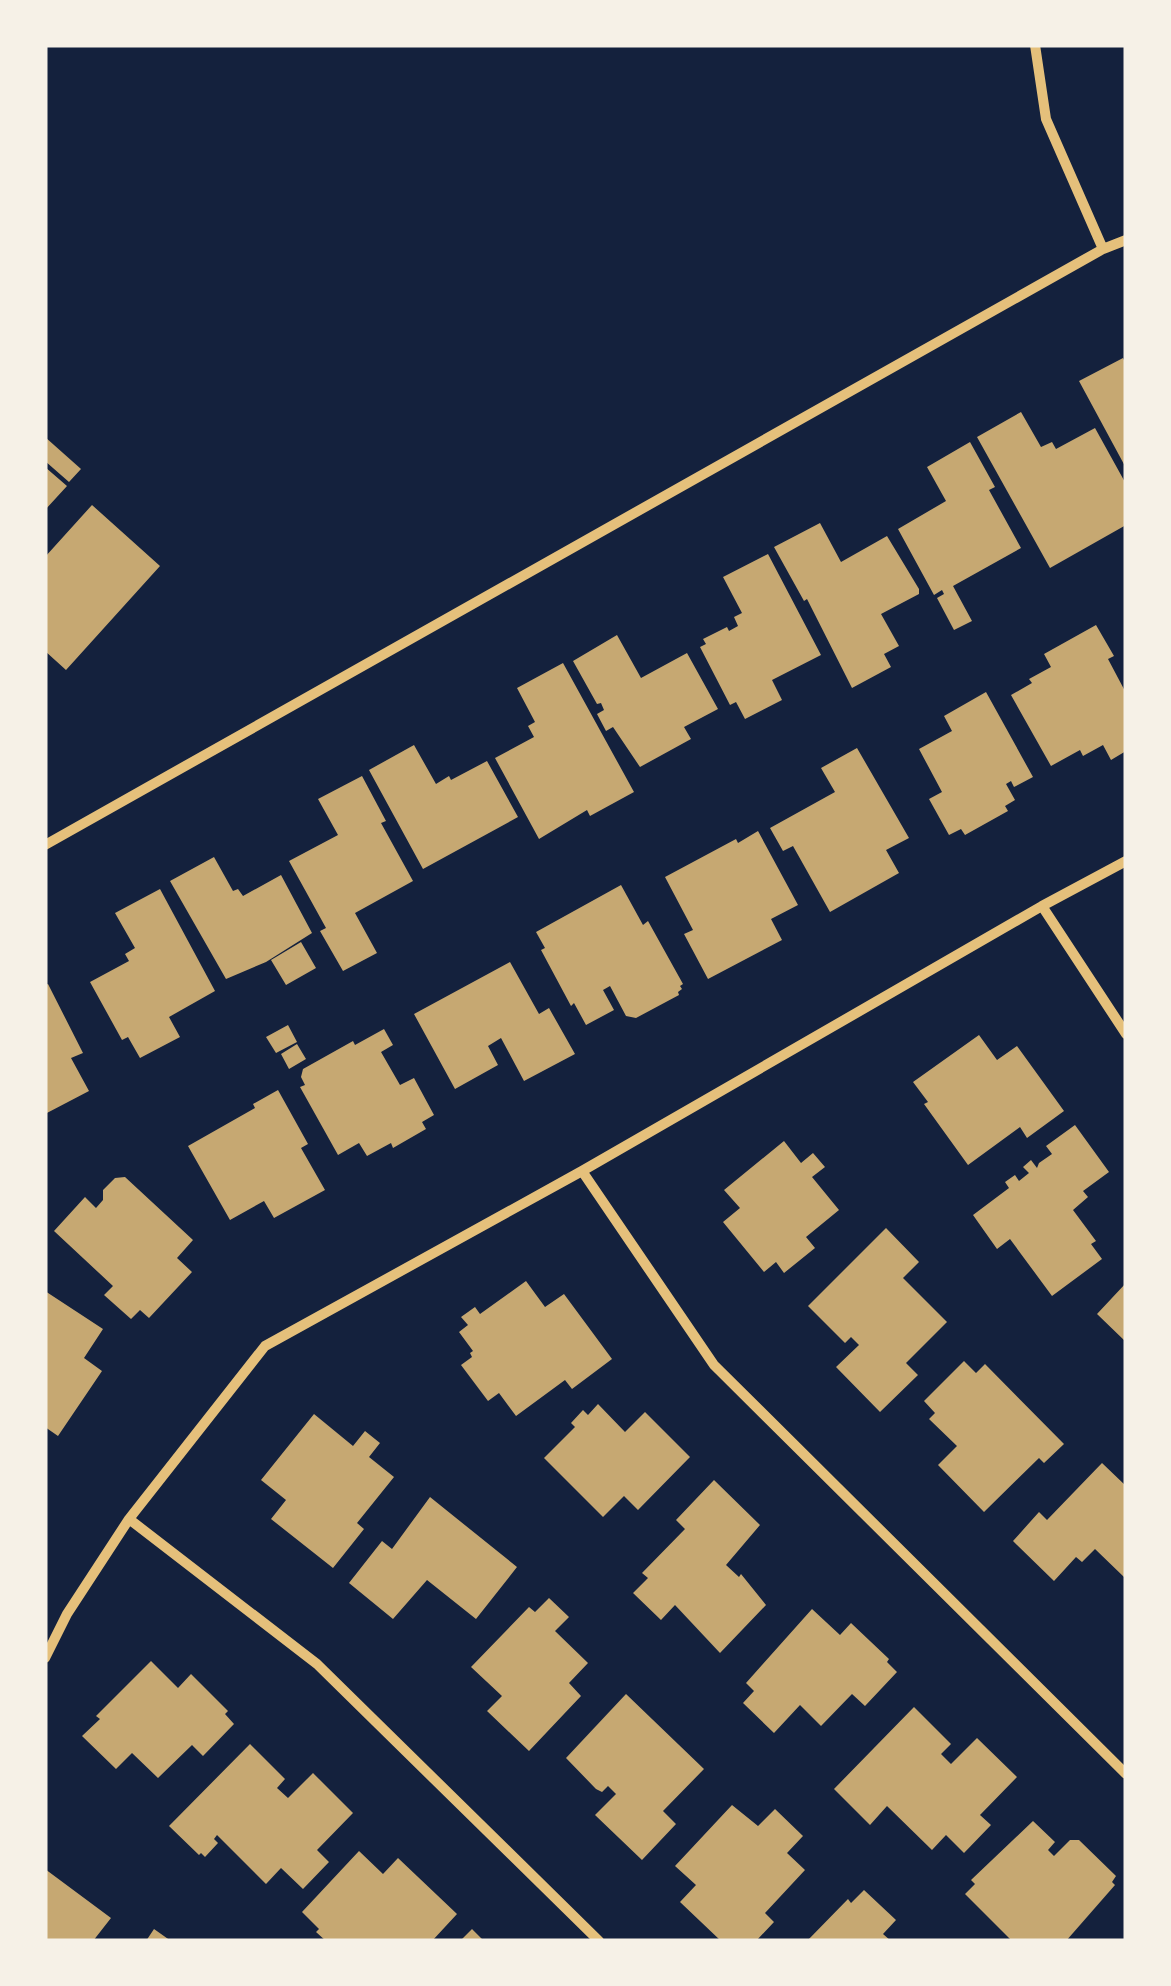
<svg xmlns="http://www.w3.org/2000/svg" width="1171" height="1986" viewBox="0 0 1171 1986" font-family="'Varela Round',sans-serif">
<rect width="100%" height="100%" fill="#14213d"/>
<!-- building -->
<path fill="#c6a872" d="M1123,358L1126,364V468L1079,381Z
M1021,412L1041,447L1052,442L1056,449L1095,428L1126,484V525L1050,568L977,437Z
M45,437L81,469L69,482L45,461Z
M970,442L995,487L989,490L1021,548L953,586L972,621L954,630L937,598L944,594L942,590L934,595L898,529L946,501L927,467Z
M45,467L67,486L45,510Z
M92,505L160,566L66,670L45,651V557Z
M820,523L841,562L887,536L919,589V594L881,614L899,646L884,654L891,667L852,688L807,599L804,601L774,547Z
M768,554L821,655L772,680L782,700L745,719L736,702L730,705L700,647L706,644L703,639L727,627L729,631L738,626L734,617L742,613L723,577Z
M1096,625L1114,656L1108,659L1126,693V751L1111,760L1103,745L1083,756L1080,750L1051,766L1011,695L1032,683L1029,679L1051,667L1044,654Z
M617,635L641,678L687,653L718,709L684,727L691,739L640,767L613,727L606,731L597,714L604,710L601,703L597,704L573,661Z
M563,663L634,792L590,816L587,810L539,839L495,758L534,737L528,726L535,722L517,688Z
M986,692L1033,777L1014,787L1011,781L1006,784L1015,800L1005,806L1008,811L965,835L961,829L949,835L929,799L942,792L919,749L952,731L944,716Z
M414,745L436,784L449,776L451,780L487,761L518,817L423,869L369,770Z
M857,748L909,838L886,850L899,873L830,912L793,846L783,851L770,828L835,792L821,768Z
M362,776L386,821L381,823L413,881L355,913L377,953L343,971L320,931L326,928L289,861L338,835L318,799Z
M758,831L798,905L771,919L782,940L708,979L684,934L693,930L665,877L736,839L738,843Z
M214,857L233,891L238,889L243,896L281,875L312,933L266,962L226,979L170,881Z
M621,885L643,925L648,921L683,984L680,986L682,989L678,992L679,995L636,1018L626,1016L610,986L603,990L614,1010L586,1025L574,1003L571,1006L541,950L545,948L536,932Z
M160,889L215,991L169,1017L180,1037L140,1058L128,1037L122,1040L90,982L129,961L125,954L135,948L115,913Z
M301,942L316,968L286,985L271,960Z
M510,962L539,1014L549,1008L575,1054L524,1081L501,1038L488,1046L498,1065L455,1089L414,1014Z
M48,984L83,1053L71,1058L89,1091L45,1114V985Z
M288,1025L297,1042L276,1053L266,1037Z
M384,1029L393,1045L381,1052L400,1085L414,1078L434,1115L422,1122L426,1129L393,1148L391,1143L367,1156L359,1143L338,1155L300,1087L305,1085L301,1077L303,1069L353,1041L355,1045Z
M979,1035L997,1060L1017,1046L1064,1111L1027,1138L1020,1127L968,1165L924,1104L928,1102L913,1082Z
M297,1044L306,1059L289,1069L281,1054Z
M278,1090L308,1144L301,1148L325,1190L274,1218L264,1201L230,1220L188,1146L255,1108L253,1104Z
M1075,1125L1109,1172L1083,1191L1088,1197L1073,1210L1096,1241L1091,1244L1102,1259L1052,1296L1010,1239L997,1249L973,1215L1009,1188L1005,1182L1015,1175L1019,1181L1029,1173L1023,1167L1031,1160L1037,1168L1039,1163L1052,1154L1046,1146Z
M784,1141L801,1163L813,1153L825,1167L812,1177L839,1210L806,1237L815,1248L784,1273L776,1262L764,1272L723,1222L740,1208L724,1190Z
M125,1177L193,1240L177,1258L192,1272L149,1318L140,1310L131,1319L104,1295L113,1286L54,1231L85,1197L96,1208L103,1200V1190L115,1178Z
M886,1228L919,1262L903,1278L947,1322L906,1363L918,1375L880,1412L836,1367L859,1345L851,1337L845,1343L808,1306Z
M526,1281L545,1307L564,1294L612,1359L572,1389L565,1380L516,1416L499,1393L488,1401L461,1365L472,1357L470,1353L473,1351L459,1332L468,1325L461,1317L475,1307L480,1314Z
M1126,1283V1342L1097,1314Z
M45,1291L103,1329L84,1358L102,1371L58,1436L45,1427Z
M964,1361L976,1373L985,1364L1064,1444L1044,1463L1039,1458L984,1512L938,1465L957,1446L929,1419L935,1413L924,1401Z
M598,1404L625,1432L645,1412L690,1457L638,1510L624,1496L603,1517L544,1458L575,1427L571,1423L583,1410L588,1415Z
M314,1414L353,1446L365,1431L380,1443L369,1457L394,1477L357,1523L364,1529L333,1568L271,1519L286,1500L261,1480Z
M1102,1463L1126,1486V1575L1124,1577L1095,1549L1082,1562L1076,1557L1054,1581L1013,1541L1039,1512L1047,1520Z
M714,1480L760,1525L726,1565L739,1577L741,1574L766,1605L720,1653L675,1605L661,1620L633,1593L648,1578L642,1573L685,1529L676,1520Z
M430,1497L517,1567L476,1619L427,1580L393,1619L349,1583L382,1541L392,1549Z
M549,1598L569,1617L555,1631L588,1663L569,1683L581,1696L529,1751L487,1711L502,1696L471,1667L529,1607L535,1612Z
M812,1609L840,1635L851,1623L889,1659L887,1662L897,1672L865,1706L852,1694L821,1726L800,1705L774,1733L743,1703L754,1691L746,1683Z
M151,1661L178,1688L191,1674L228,1711L225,1714L234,1724L203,1756L192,1745L158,1778L132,1753L116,1769L82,1736L100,1719L96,1716Z
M626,1694L704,1769L663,1811L676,1824L642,1860L595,1815L616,1794L608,1786L602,1792L596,1789L566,1758Z
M914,1707L951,1744L941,1754L951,1764L977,1738L1017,1777L980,1815L991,1825L964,1853L946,1835L932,1850L887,1806L870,1825L834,1789Z
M250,1744L285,1779L277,1788L288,1798L313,1773L353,1813L317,1850L329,1862L303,1889L281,1868L266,1884L217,1835L214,1839L218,1843L205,1857L201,1853L199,1855L169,1826Z
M732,1805L758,1826L775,1809L803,1836L787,1853L805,1870L765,1913L774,1922L756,1941H721L680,1902L696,1885L675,1866Z
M1033,1821L1055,1842L1048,1850L1054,1856L1070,1840H1079L1116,1876L1112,1882L1115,1885L1066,1941H1012L965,1894L975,1884L971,1880Z
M359,1851L383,1874L398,1858L457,1914L432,1941H326L316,1932L319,1929L302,1912Z
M45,1869L111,1918L93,1941H45Z
M864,1890L896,1920L883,1934L891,1941H807L848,1899L851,1903Z
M154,1929L171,1941H146Z
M472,1929L484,1941H460Z"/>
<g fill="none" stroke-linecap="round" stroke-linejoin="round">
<!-- minor -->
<path stroke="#e5c07b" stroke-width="10" d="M1035,45L1046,119L1103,249
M45,845L1103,249L1126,240
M1042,906L1126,1034
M582,1171L714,1365L1126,1774
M129,1519L317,1664L599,1941
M45,1658L67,1614L129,1519L265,1346L582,1171L1042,906L1126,861"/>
</g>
<!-- border -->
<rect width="1171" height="1986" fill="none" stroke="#f6f1e7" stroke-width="95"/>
</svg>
